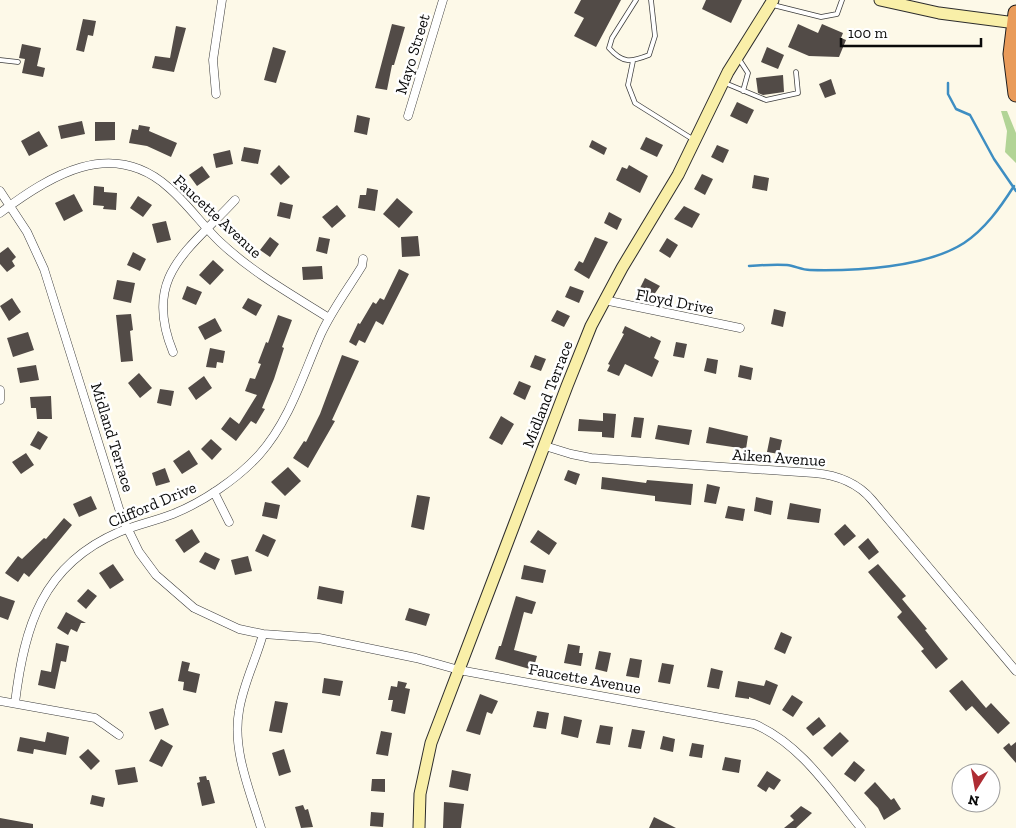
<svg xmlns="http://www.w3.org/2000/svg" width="1016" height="828" viewBox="0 0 1016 828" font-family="'Zilla Slab',serif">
<rect width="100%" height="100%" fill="#fdf9e8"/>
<!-- forest -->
<path fill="#b2d496" d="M1001,111H1007L1016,133V163L1005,152L1007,131Z"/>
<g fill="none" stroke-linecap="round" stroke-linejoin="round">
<!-- stream -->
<path stroke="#3e8ec2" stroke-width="2.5" d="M948,83V94L956,109L970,115L994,159L1016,191
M749,266C762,265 775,264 787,265C795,266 802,270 810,270C855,271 925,268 964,243C985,229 1000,208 1014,186"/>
</g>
<!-- building -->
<path fill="#524b47" d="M581,0H621L596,47L574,36L584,18L574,13Z
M706,0H742L731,23L702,9Z
M83,19L96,21L93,36L88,35L84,52L76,50Z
M392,24L405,27L394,65H392L387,90L375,88Z
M798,24L818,33L822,24L843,33L841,38L846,40L839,57L809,56L788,47Z
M176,26L186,28L174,72L152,68L155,56L170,58Z
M22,44L41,48L37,66L45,68L43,77L22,73L25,59L19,58Z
M273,47L286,51L276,83L264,80Z
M767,47L784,55L778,69L761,62Z
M783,75L784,92L763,95L758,93L756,78Z
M831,79L836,94L825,98L819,84Z
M737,102L754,110L747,124L730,116Z
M357,115L370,118L367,135L354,132Z
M82,121L85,134L61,139L58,126Z
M95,122H115V140L95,141Z
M139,125L150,127L149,131L177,143L171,157L147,146L129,143L132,129L138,130Z
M39,131L48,146L29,156L21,141Z
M646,137L663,145L657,157L640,149Z
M592,140L607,148L604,155L589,147Z
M717,145L729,150L723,163L711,157Z
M244,147L261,150L258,164L241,161Z
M230,150L233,164L216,168L213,154Z
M279,165L290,177L281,185L270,174Z
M629,165L648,176L640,193L616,180L622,167L627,169Z
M202,166L210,177L197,186L189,175Z
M702,174L713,179L705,195L694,189Z
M754,175L769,178L767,191L752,188Z
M94,186L104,187V192L117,193L116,210L103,209L104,206L93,205Z
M367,188L378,190L375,211L358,208L360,195H366Z
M74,194L83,211L64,221L55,203Z
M138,196L152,205L143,217L130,208Z
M397,198L413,212L399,228L383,214Z
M280,202L293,205L290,219L277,216Z
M337,205L346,216L332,228L322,217Z
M684,206L700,214L692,228L674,219Z
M609,212L622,219L617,230L604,223Z
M166,221L171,240L157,243L152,224Z
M418,236L420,256L402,257L401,237Z
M270,237L279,244L270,257L260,250Z
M319,237L330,239L327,254L316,251Z
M595,237L608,242L589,279L574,270L579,261L583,263Z
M667,238L678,245L670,258L659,251Z
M8,247L16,257L12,261L15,266L7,272L0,264V253Z
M133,252L146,259L140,271L127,265Z
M213,260L224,270L210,285L199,275Z
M322,266L323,279L303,280L302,267Z
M399,269L409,274L383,325L376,321L365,343L359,340L356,346L349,342L358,323L360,324L373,302L376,304L380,298L384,300Z
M645,278L660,286L651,299L638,292Z
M117,280L135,283L131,303L113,299Z
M187,286L202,292L196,305L182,299Z
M570,286L584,291L579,303L565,297Z
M12,298L21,312L9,321L0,306Z
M248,298L262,305L256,316L242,308Z
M774,309L786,312L783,327L771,324Z
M557,310L570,316L564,327L551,321Z
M131,314L133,330L130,331L133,361L121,362L116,315Z
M278,315L292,320L282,347L284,348L274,379L262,408L265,409L256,424L251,421L236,441L221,429L230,417L239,424L257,395L245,391L250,378L255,379L261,364L258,363L266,342L268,343Z
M215,318L222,331L205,340L198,327Z
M625,326L650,338L651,336L661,341L654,358L659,361L652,377L625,364L619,376L607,371L610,365L608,364L624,334L622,333Z
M28,332L34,350L13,357L7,338Z
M676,342L687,344L684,358L673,356Z
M210,348L225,351L223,363L217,362L216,368L206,367Z
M342,355L359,361L332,420L335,421L308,468L293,458L304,441L306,442L320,414Z
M535,355L546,359L541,371L530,367Z
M707,358L718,360L716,374L704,371Z
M36,365L39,380L20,383L17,368Z
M740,365L753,368L751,380L738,377Z
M139,373L152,388L140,398L128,383Z
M204,376L212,388L196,400L188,388Z
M519,381L531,386L525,400L513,394Z
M160,389L174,391L171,406L157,403Z
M51,396L52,419H37L36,408H31L30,397Z
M603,413L616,414L614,438L602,437V432L578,431L579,419L603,421Z
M501,416L514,424L502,445L489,438Z
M634,417L644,418L641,438L631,437Z
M658,425L692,430L689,445L655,439Z
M709,427L748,436L746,449L706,443Z
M38,431L48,437L40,450L30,445Z
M770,437L782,440L779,454L767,452Z
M211,439L222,449L212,460L201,449Z
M189,450L198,464L182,474L173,461Z
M26,453L34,465L21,474L12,462Z
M288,467L301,481L285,496L271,482Z
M165,468L170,482L156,486L152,473Z
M568,470L580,474L576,485L564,480Z
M602,477L646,483L647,480L693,484L691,505L655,501V496L601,489Z
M707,484L720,487L716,504L704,502Z
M417,495L430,497L424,530L411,527Z
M91,496L97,509L79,517L73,504Z
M756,497L773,501L771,515L754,511Z
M265,502L280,505L277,519L262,516Z
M790,503L821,509L819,523L787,519Z
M728,506L745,509L743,521L725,518Z
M64,518L72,525L29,577L24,573L18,582L5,573L18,556L22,559L44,538L46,539Z
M845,524L856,536L844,546L834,534Z
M192,529L200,542L184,553L175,540Z
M538,530L557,543L549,555L530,542Z
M263,534L276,540L268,557L255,551Z
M868,538L879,552L869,560L858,547Z
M205,552L220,559L215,570L199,562Z
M248,556L252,571L235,575L231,560Z
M113,564L124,580L110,589L99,573Z
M878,564L906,596L902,599L927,629L925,630L948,659L936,669L921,651L924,649L897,617L902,612L868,572Z
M524,565L546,570L543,583L521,579Z
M319,586L344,591L342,604L317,599Z
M88,589L97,596L86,609L77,601Z
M0,596L15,601L8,620L0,617Z
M516,596L536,602L532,614L524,612L514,650L537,656L533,670L495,659L499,646H501Z
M409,608L430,614L426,626L405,620Z
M66,612L86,623H81L77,632L71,629L68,635L57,628Z
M781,632L792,637L785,654L774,649Z
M56,643L69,646L66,662L61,661L55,689L38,685L41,670L51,672Z
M568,644L580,646L579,653H583L581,666L564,663Z
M599,651L611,653L607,672L595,669Z
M630,658L642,660L639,678L626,676Z
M182,661L190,663L188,671L200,674L196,693L183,690L184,682L178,681Z
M662,663L674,665L670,684L658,682Z
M711,668L723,671L719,689L707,687Z
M324,678L343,681L340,696L322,693Z
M766,680L778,685L770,705L749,697V699L735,697L738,681L764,686Z
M962,680L986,708L991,703L1010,723L998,734L972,706L966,711L949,691Z
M398,681L407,683L405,688L410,689L405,714L391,711L393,700H388L391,686L397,687Z
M480,694L498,701L492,714L487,712L480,735L466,731Z
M792,695L803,702L793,717L782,710Z
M275,701L288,703L282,733L269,731Z
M163,708L169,725L155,730L149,712Z
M537,711L549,713L546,729L533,727Z
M564,716L582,720L578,738L561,734Z
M819,717L826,726L813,736L806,728Z
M600,725L613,727L610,745L596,743Z
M632,729L645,731L641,749L628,747Z
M381,731L392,733L388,756L376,754Z
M47,732L69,737L66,755L34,749L33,754L17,751L20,737L45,742Z
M840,732L849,741L832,757L823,748Z
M663,736L675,739L673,752L660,749Z
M161,739L173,746L162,767L149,761Z
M1016,742V763L1003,748L1009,743L1011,746Z
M692,743L704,745L702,758L689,756Z
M88,749L100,761L91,770L79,757Z
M284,749L291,772L279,776L272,753Z
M725,757L741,760L739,773L722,770Z
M854,761L865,770L855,782L844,774Z
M135,767L138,782L118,785L115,770Z
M452,770L471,774L468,791L449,787Z
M767,771L781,780L774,790L769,787L766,792L757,786Z
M206,776L207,780H209L215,803L202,806L197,783L200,782L199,777Z
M372,779H385V792L371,791Z
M875,782L891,800L894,798L901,809L884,820L878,808L864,793Z
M92,795L105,798L103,807L90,804Z
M444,802L464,804L461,828H443Z
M303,805L305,810L308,809L313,827L301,828L295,807Z
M801,806L812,813L796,828H784L794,820L790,816Z
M371,812L384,813L383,827L370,826Z
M654,817L676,828H649Z
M0,818L33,824V828H0Z"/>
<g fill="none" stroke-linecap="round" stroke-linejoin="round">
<defs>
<path id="lane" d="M636,0L612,38L609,48C623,64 631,62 649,55L655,36L651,0
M773,5L821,17L837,14L842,0
M739,59L748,73L743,91
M0,60L18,62
M633,61L628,85L635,103L694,140
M725,83L766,100L798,93L796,72"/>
<path id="street" d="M216,94L213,60L222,0
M408,116L443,0
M0,191L27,232L44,269L121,515L139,552L156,575L194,608L239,629L263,634L319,638L416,658L459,670L754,724C800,743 830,790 861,828
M0,213C49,176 111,137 168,187C187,203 202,225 220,242C253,273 291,294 329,318
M604,300L740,328
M173,352C142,276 188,251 235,200
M0,390V400
M545,446L571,454L591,458L814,473C837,475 857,482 872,500L1016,671
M214,492L229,522
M0,701L95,718L119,735
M15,703C24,627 42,565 119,532C136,525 155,521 173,514C203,502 237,479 259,455C290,420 303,375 321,334C332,310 348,289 362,266L363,259
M261,828C250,791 232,750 239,711C243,684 256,660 263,634"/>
<path id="secondary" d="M880,0L939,13L1016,23
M419,828L420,794L431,743L567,386L591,326L622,268L678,175L728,72L773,0"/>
<path id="highway" d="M1016,13L1011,54L1016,94"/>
</defs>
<!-- lane casing -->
<use href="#lane" stroke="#3d3d3d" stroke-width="5.5"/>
<!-- street casing -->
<use href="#street" stroke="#3d3d3d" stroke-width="9"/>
<!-- secondary casing -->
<use href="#secondary" stroke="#2c2c2c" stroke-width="13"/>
<!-- highway casing -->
<use href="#highway" stroke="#1b1b1b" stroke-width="17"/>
<!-- lane -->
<use href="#lane" stroke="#fff" stroke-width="4"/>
<!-- street -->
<use href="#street" stroke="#fff" stroke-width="8"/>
<!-- secondary -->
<use href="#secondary" stroke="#f9efa8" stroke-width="11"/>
<!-- highway -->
<use href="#highway" stroke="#e99b5a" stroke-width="15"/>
</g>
<g text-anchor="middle" stroke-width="5" stroke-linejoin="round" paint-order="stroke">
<!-- street labels -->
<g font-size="16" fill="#0a0a0a" stroke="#fff">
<text transform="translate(412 54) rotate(-73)" y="6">Mayo Street</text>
<text transform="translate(218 216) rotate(43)" y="6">Faucette Avenue</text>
<text transform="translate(675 301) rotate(11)" y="6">Floyd Drive</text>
<text transform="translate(547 394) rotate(-69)" y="6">Midland Terrace</text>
<text transform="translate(113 437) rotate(73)" y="6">Midland Terrace</text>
<text transform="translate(779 457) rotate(4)" y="6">Aiken Avenue</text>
<text transform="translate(152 504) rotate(-23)" y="6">Clifford Drive</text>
<text transform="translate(585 678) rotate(10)" y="6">Faucette Avenue</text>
</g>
</g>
<!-- north arrow -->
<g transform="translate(976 788) rotate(191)"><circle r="24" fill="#ffffff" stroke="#9d9d9d"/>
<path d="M0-4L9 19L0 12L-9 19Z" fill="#ae2d34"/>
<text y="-8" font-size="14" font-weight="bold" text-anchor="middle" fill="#0a0a0a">N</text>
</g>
<!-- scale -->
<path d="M841 38v8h140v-8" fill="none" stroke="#0a0a0a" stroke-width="2.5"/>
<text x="848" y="38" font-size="15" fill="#0a0a0a" stroke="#ffffff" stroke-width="4" paint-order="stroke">100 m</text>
</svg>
